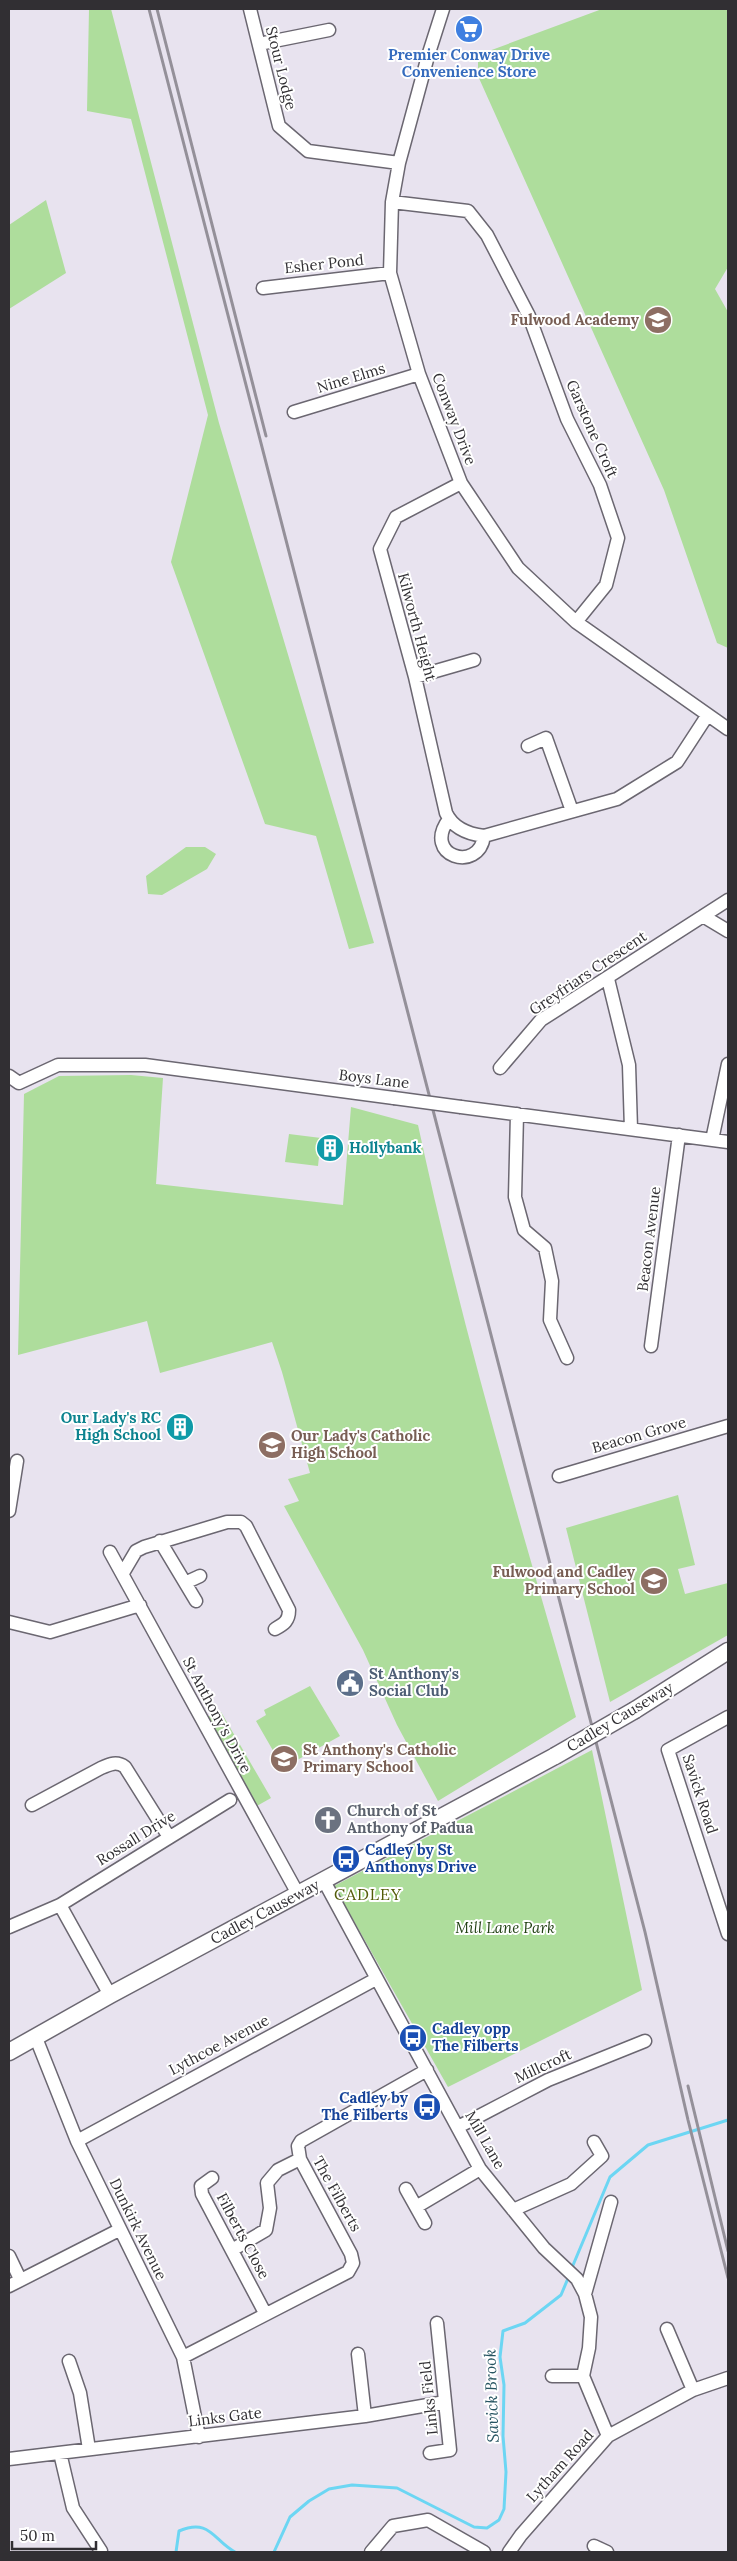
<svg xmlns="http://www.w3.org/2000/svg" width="737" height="2561" viewBox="0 0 737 2561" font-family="Lora,serif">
<rect width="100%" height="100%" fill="#e8e3ef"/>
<!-- green -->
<path fill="#aedd9c" d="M89,9H111L219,423L374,943L349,949L316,836L265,824L171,562L208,415L131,119L87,111Z
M602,9H728V267L715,289L728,312V648L717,643L664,490L478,76V55Z
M46,200L66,273L9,309V225Z
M186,847H205L216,854L207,869L162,895L148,894L146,876Z
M59,1076L131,1075L163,1078L156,1184L343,1205L351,1107L418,1125C461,1325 519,1521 576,1717L438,1801L397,1725L363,1650L284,1506L299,1501L288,1479L310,1473L282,1372L272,1342L160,1373L147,1321L18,1355L24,1094Z
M289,1134L321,1138L318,1166L285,1162Z
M678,1495L695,1565L678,1569L685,1594L728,1583V1635L610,1702L566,1528Z
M310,1686L340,1736L283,1768L256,1721L266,1715L264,1710Z
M221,1712L271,1798L255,1807L207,1717Z
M592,1750L642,1990L448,2087L334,1886Z"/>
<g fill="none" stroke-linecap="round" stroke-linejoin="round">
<!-- stream -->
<path stroke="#6cd6f3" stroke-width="3" d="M571,2270L610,2177L648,2145L728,2120
M176,2552L179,2531C210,2518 213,2540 235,2552
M274,2552L290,2517L309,2501L329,2489L352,2485L397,2488L474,2527L487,2528L499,2520L504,2509L506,2472L503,2436L504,2385L500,2357L503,2331L525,2323L561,2295L569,2276"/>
<defs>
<path id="minor" d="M250,9L279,126L308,151L399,163
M443,9L428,56L399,163L392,202L390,273L419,374L461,483L518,568L576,622L728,729
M259,44L329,30
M392,202L468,211L487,235L529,316L567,419L600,485L618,538L606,585L576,622
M263,288L390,273
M294,412L419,374
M461,483L396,517L380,549L415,677L446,813C453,828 468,834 484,836L617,799L677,762L707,716
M415,677L474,660
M528,746L546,738L572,811
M449,819C421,856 479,874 484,836
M703,916L728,931
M608,979L629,1065L631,1129
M500,1068L541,1020L728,900
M9,1076L19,1083L58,1065H145L394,1098
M461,1107L728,1142
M517,1114L515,1197L524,1230L545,1248L552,1281L550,1320L567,1358
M712,1140L728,1064
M651,1346L679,1135
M559,1476L728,1426
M9,1511L17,1461
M160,1541L196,1601
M110,1552L298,1894
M123,1573L136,1551L144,1547L227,1522H241L246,1526L289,1610C289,1621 284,1624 275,1629
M187,1582L200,1576
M9,1622L50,1632L140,1605
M728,1717L668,1750L728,1934
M32,1805L101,1768C110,1764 117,1761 125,1767L169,1837
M324,1881L480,2169L544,2248L577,2279L585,2294L591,2317L589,2348L583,2376L608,2436
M60,1905L110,1995
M9,1927L60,1905L230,1800
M36,2038L77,2141L183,2357L199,2437
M458,2127L548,2080L645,2041
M77,2141L376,1979
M212,2178L201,2186L202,2194L265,2313
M406,2189L425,2223
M416,2207L480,2169
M513,2210L571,2184L602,2156L594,2142
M232,2250L266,2230L270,2208L267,2183L278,2170L300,2159
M9,2256L20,2279
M9,2286L119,2230
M585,2294L611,2202
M667,2329L693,2390
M358,2354L365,2416
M183,2357L348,2272L353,2263L351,2254L300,2159L298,2146L301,2141L427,2070
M69,2361L80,2393L89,2449
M552,2376H583
M60,2453L73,2508L101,2551
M430,2453L450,2450L437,2323
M9,2459L365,2416L445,2402
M594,2546L607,2552
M371,2552L393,2526L428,2520L484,2552
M509,2552L521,2535L608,2436L693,2390L728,2378"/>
<path id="tertiary" d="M635,1710L728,1651
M9,2052L110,1995L555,1756"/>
</defs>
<!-- minor casing -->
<use href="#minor" stroke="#6b6771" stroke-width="15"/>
<!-- tertiary casing -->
<use href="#tertiary" stroke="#6b6771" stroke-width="19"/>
<!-- minor -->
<use href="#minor" stroke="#fff" stroke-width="12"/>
<!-- tertiary -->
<use href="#tertiary" stroke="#fff" stroke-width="16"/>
<!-- rail -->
<path stroke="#949099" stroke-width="3" d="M149,9L645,1932L688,2120L728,2278
M157,9L266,436
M688,2086L728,2251"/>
<defs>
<path id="minor-bridge" d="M394,1098L461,1107"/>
<path id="tertiary-bridge" d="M555,1756L635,1710"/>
</defs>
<!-- minor-bridge casing -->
<use href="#minor-bridge" stroke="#6b6771" stroke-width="15" stroke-linecap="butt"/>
<!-- tertiary-bridge casing -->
<use href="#tertiary-bridge" stroke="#6b6771" stroke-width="19" stroke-linecap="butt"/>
<!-- minor-bridge -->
<use href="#minor-bridge" stroke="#fff" stroke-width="12"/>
<!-- tertiary-bridge -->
<use href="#tertiary-bridge" stroke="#fff" stroke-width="16"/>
</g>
<!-- icons -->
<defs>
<symbol id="supermarket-disc" viewBox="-11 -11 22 22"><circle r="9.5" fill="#3f7fe0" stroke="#fff"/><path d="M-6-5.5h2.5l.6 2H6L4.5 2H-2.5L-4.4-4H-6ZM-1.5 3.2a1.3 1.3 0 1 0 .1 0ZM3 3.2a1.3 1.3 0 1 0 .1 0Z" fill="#fff"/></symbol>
<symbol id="school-disc" viewBox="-11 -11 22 22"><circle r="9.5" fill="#8d6e63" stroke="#fff"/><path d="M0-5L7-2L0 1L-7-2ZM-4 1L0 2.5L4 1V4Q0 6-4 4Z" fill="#fff"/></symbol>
<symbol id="building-disc" viewBox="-11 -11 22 22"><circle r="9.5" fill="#0f9aa8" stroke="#fff"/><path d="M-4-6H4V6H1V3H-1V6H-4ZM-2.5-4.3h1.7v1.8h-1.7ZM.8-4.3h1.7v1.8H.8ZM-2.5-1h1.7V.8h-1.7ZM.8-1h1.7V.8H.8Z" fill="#fff"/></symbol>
<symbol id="civic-disc" viewBox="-11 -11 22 22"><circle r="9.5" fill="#5c6f8a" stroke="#fff"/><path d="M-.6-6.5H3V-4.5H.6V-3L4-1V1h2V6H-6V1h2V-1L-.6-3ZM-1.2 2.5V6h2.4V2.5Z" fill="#fff"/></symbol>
<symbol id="church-disc" viewBox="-11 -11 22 22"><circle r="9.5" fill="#6b7280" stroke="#fff"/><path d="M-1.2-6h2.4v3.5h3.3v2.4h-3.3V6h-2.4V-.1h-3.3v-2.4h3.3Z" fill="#fff"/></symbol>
<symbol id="bus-disc" viewBox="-11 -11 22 22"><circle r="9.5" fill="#1a4fb4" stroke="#fff"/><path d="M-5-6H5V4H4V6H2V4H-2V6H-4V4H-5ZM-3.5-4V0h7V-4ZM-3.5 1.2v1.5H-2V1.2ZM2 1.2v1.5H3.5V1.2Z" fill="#fff"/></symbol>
</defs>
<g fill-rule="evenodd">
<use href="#supermarket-disc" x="453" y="13" width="32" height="32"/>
<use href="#school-disc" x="642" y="304" width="32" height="32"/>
<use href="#building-disc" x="314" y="1132" width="32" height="32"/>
<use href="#building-disc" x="164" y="1411" width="32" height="32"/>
<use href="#school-disc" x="256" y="1429" width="32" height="32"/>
<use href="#school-disc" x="638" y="1565" width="32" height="32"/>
<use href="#civic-disc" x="334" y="1667" width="32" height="32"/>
<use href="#school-disc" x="268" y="1743" width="32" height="32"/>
<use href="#church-disc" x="312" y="1804" width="32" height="32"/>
<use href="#bus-disc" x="330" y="1843" width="32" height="32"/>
<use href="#bus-disc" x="397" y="2022" width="32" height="32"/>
<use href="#bus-disc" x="411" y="2091" width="32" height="32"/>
</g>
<g text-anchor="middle" stroke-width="4" stroke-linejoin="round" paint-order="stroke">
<!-- shop labels -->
<g font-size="15" font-weight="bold" fill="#366cbe" stroke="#fff">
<text x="469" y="60">Premier Conway Drive<tspan x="469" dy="17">Convenience Store</tspan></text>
</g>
<!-- street labels -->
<g font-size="15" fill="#312f33" stroke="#fff">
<text transform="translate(281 68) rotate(76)" y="5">Stour Lodge</text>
<text transform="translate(324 264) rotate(-6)" y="5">Esher Pond</text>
<text transform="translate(351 378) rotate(-17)" y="5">Nine Elms</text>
<text transform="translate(454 419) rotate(69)" y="5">Conway Drive</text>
<text transform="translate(592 429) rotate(66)" y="5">Garstone Croft</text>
<text transform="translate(417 627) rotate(75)" y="5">Kilworth Height</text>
<text transform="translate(588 973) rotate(-34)" y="5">Greyfriars Crescent</text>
<text transform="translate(374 1079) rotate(7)" y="5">Boys Lane</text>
<text transform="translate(649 1239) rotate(-83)" y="5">Beacon Avenue</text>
<text transform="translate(639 1435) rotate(-16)" y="5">Beacon Grove</text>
<text transform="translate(217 1715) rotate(62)" y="5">St Anthony's Drive</text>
<text transform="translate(620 1717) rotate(-31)" y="5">Cadley Causeway</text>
<text transform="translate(700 1794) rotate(72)" y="5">Savick Road</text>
<text transform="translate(136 1838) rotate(-32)" y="5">Rossall Drive</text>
<text transform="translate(265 1912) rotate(-28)" y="5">Cadley Causeway</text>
<text transform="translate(219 2045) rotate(-28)" y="5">Lythcoe Avenue</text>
<text transform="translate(543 2066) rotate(-25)" y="5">Millcroft</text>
<text transform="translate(485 2140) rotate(60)" y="5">Mill Lane</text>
<text transform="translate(337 2194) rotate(61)" y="5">The Filberts</text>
<text transform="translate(138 2229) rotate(64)" y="5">Dunkirk Avenue</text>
<text transform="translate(243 2236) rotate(62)" y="5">Filberts Close</text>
<text transform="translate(429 2398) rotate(-96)" y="5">Links Field</text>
<text transform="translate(225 2417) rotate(-7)" y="5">Links Gate</text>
<text transform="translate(560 2466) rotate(-48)" y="5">Lytham Road</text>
</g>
<!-- education labels -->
<g font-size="15" font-weight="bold" fill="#785e54" stroke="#fff" text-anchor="end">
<text x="639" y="325">Fulwood Academy</text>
<text x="291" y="1441" text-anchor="start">Our Lady's Catholic<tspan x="291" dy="17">High School</tspan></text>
<text x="635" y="1577">Fulwood and Cadley<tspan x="635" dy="17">Primary School</tspan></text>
<text x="303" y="1755" text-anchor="start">St Anthony's Catholic<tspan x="303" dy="17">Primary School</tspan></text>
</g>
<!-- culture labels -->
<g font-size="15" font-weight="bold" fill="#0d838f" stroke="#fff" text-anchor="start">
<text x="349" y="1153">Hollybank</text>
<text x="161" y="1423" text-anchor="end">Our Lady's RC<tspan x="161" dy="17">High School</tspan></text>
</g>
<!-- service labels -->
<g font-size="15" font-weight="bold" fill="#4e5e75" stroke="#fff" text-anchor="start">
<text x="369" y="1679">St Anthony's<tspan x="369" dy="17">Social Club</tspan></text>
</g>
<!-- worship labels -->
<g font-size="15" font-weight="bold" fill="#5b616d" stroke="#fff" text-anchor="start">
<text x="347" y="1816">Church of St<tspan x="347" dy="17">Anthony of Padua</tspan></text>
</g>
<!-- transit labels -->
<g font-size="15" font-weight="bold" fill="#164399" stroke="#fff" text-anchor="start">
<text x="365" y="1855">Cadley by St<tspan x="365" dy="17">Anthonys Drive</tspan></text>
<text x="432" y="2034">Cadley opp<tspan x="432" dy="17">The Filberts</tspan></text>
<text x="408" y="2103" text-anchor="end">Cadley by<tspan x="408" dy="17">The Filberts</tspan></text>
</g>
<!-- park labels -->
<g font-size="15" font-style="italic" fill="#224214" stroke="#fff">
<text x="505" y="1933">Mill Lane Park</text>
</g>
<!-- neighbourhood labels -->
<g font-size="16" letter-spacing="1" fill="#535c09" stroke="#fff">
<text x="368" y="1900">CADLEY</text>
</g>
<!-- water labels -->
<g font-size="16" font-style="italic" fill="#275562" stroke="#fff">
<text transform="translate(491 2396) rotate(-92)" y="6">Savick Brook</text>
</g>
</g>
<!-- border -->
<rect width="737" height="2561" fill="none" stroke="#312f33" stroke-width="20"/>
<!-- scale -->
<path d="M12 2541v8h84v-8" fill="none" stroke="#312f33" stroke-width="2.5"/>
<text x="20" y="2541" font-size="15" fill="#312f33" stroke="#ffffff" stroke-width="4" paint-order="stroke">50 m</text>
</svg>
